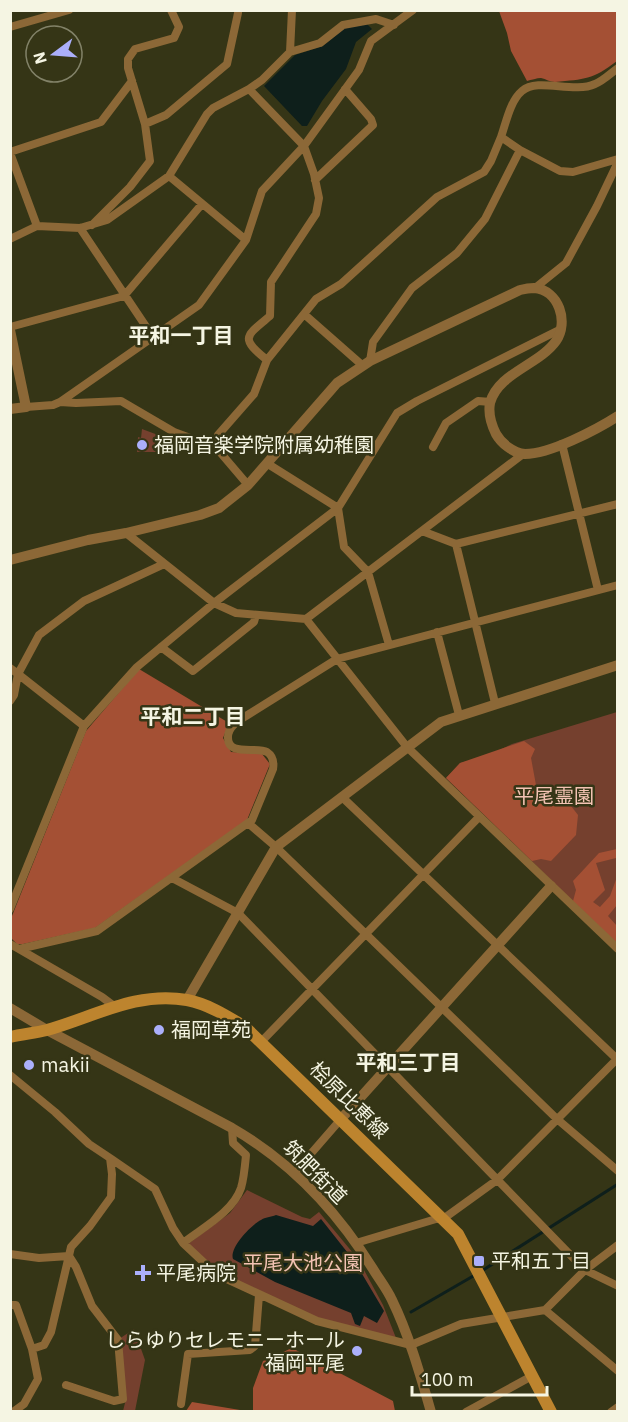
<svg xmlns="http://www.w3.org/2000/svg" width="628" height="1422" viewBox="0 0 628 1422" font-family="'IBM Plex Sans','Noto Sans JP',sans-serif">
<rect width="100%" height="100%" fill="#353516"/>
<!-- green -->
<path fill="#75402e" d="M142,429L158,435L156,452H137L138,437L141,438Z
M617,712V944L446,778L460,763L487,756L512,744Z
M247,1190L302,1217L310,1219L319,1212L358,1259L383,1305L396,1338L315,1317L246,1286L206,1261L188,1244L230,1213Z
M134,1329L145,1360L135,1411H123L126,1399L119,1339Z"/>
<!-- forest -->
<path fill="#a45034" d="M499,11H617V61C592,80 585,79 555,82C550,82 546,79 541,78C537,78 531,80 527,81L511,51L507,33Z
M139,669L229,723L223,738L231,752L262,754L270,764L247,820L95,928L23,944H17L11,938L10,921L86,731Z
M524,741L535,749L531,758L536,785L571,806L578,815L576,835L551,861L541,859L532,861L446,778L460,763Z
M617,849V856L616,858L596,863L605,890L593,902L600,907L610,896L617,877V905L608,916L617,926V944L573,901L576,890L573,881L599,853Z
M292,1348L393,1401L395,1411H253V1388L263,1361Z
M192,1402L240,1410L243,1411H186Z"/>
<!-- water -->
<path fill="#0e1f1b" d="M367,24L372,29L356,42L346,69L322,101L307,126H302L264,86L295,55L323,46L346,27Z
M276,1215L313,1226L321,1219L355,1262L384,1311L377,1323L364,1316L360,1326L355,1324L351,1313L275,1282L233,1259C229,1248 251,1225 261,1220C265,1217 271,1217 276,1215Z"/>
<g fill="none" stroke-linecap="round" stroke-linejoin="round">
<!-- stream -->
<path stroke="#0e1f1b" stroke-width="3" d="M480,1272L618,1184
M411,1312L475,1275"/>
<!-- minor -->
<path stroke="#8c6837" stroke-width="8" d="M292,10L290,52L320,43L343,25L376,19L394,25
M10,27L69,10
M145,124L128,68V59L135,49L174,38L179,27L171,10
M520,150L560,171L573,172L618,159
M10,152L101,122L132,81
M10,153L37,226
M169,176L207,114L213,108L249,89
M315,180L373,125L371,119L345,89
M92,225L130,187L150,161L145,124L166,115L227,64L238,13
M80,228L153,337
M10,239L37,226L80,228L107,220L169,176L246,240
M535,288L566,263L597,206L618,162
M304,314L362,365
M10,327L124,296L202,204
M267,360C239,338 246,336 270,316L271,282L316,214L319,198L314,174L304,146L249,89L262,80L290,52
M370,361L373,342L412,288L457,253L485,219L520,150L501,137C506,123 510,101 522,91C538,77 573,94 595,84C603,81 611,73 618,68
M60,402L76,403L121,401L174,432L204,443H218
M26,407L53,405L60,402L199,305L246,240L262,191L304,146L359,70L371,41L413,10
M562,444L598,590
M433,447L446,423L478,401L491,402
M268,464L338,508L344,547L368,572L389,645
M248,485L219,451L218,435L254,394L267,360L316,299L341,284L437,197L484,172L491,161L501,137
M422,531L456,544L618,504
M126,533L214,603L236,613L306,619L407,747L618,949
M456,544L495,703
M306,619L523,454
M437,632L459,715
M161,647L193,671L254,622L256,615
M10,668L18,674L14,695L10,701
M84,726L18,674L39,635L84,601L164,564
M342,797L618,1060
M248,823L276,847L557,1119L618,1171
M172,878L238,913L585,1270L618,1286
M10,909L84,726L137,667L214,603L338,508L397,413L417,401L561,329
M10,944L19,949L97,931L252,820L273,769C274,763 273,756 267,752C256,746 227,757 228,737C228,727 238,721 246,716L337,659L618,585
M19,949L102,997L114,1006
M261,1042L479,817
M10,1075L55,1112L89,1144L110,1158
M295,1172L341,1119
M183,1243C202,1228 233,1212 241,1188C244,1178 245,1166 246,1155L233,1143L232,1128
M356,1243L436,1219H443L497,1180L618,1058
M10,1254L39,1258L69,1256L76,1267L92,1306L118,1340L123,1399L114,1401L66,1385
M10,1305H16L32,1349L44,1345L51,1332L71,1247L90,1226L111,1197L112,1174L110,1158L155,1189L173,1228L183,1243L216,1274L317,1321L411,1345L461,1324L545,1310L585,1270L618,1245
M545,1310L618,1371
M181,1404L188,1354L250,1350L255,1346L259,1295
M13,1412L24,1404L38,1379L32,1349
M466,1412L532,1376
M611,1412L618,1407"/>
<!-- tertiary -->
<path stroke="#8c6837" stroke-width="10" d="M10,330L26,407L10,409
M10,560L88,540L126,533L200,515L219,508L248,485L337,383L370,361L520,290C524,289 530,288 534,288C559,290 569,322 556,341C539,365 498,373 490,403C488,414 491,424 496,434C501,443 513,453 525,454C550,454 596,430 618,416
M187,1000L276,847L441,722L618,665
M10,1008L47,1030L232,1128C291,1162 337,1211 373,1269C379,1279 387,1289 392,1300C409,1335 420,1374 431,1412
M341,1119L551,886"/>
<!-- secondary -->
<path stroke="#bd842e" stroke-width="12" d="M10,1037C23,1034 35,1033 47,1030C94,1017 136,991 187,1000C208,1004 227,1016 245,1027L458,1234L551,1412"/>
</g>
<!-- markers -->
<g fill="#abaffb" stroke="#353516" stroke-width="2">
<circle cx="142" cy="445" r="6"/>
<circle cx="159" cy="1030" r="6"/>
<circle cx="29" cy="1065" r="6"/>
<rect x="473" y="1255" width="12" height="12" rx="3"/>
<path d="M140 1264h6v6h6v6h-6v6h-6v-6h-6v-6h6z"/>
<circle cx="357" cy="1351" r="6"/>
</g>
<g text-anchor="middle" stroke-width="5" stroke-linejoin="round" paint-order="stroke">
<!-- poi labels -->
<g font-size="20" fill="#f5f5e3" stroke="#353516" text-anchor="start">
<text x="154" y="452">福岡音楽学院附属幼稚園</text>
<text x="171" y="1037">福岡草苑</text>
<text x="41" y="1072">makii</text>
<text x="491" y="1268">平和五丁目</text>
<text x="156" y="1280">平尾病院</text>
<text x="345" y="1347" text-anchor="end">しらゆりセレモニーホール<tspan x="345" dy="23">福岡平尾</tspan></text>
</g>
<!-- park labels -->
<g font-size="20" fill="#f3c3b3" stroke="#353516">
<text x="554" y="803">平尾霊園</text>
<text x="303" y="1270">平尾大池公園</text>
</g>
<!-- street labels -->
<g font-size="20" fill="#f5f5e3" stroke="#353516">
<text transform="translate(349 1100) rotate(44)" y="7">桧原比恵線</text>
<text transform="translate(315 1172) rotate(45)" y="7">筑肥街道</text>
</g>
<!-- neighbourhood labels -->
<g font-size="21" font-weight="bold" fill="#f5f5e3" stroke="#353516">
<text x="181" y="343">平和一丁目</text>
<text x="193" y="724">平和二丁目</text>
<text x="408" y="1070">平和三丁目</text>
</g>
</g>
<!-- border -->
<rect width="628" height="1422" fill="none" stroke="#f5f5e3" stroke-width="24"/>
<!-- north arrow -->
<g transform="translate(54 54) rotate(254)"><circle r="28" fill="#353516" stroke="#828268" stroke-width="1.5"/>
<path d="M0-4.5L10 22L0 15L-10 22Z" fill="#abaffb"/>
<text y="-9" font-size="16" font-weight="bold" text-anchor="middle" fill="#f5f5e3">N</text>
</g>
<!-- scale -->
<path d="M412 1386v9h135v-9" fill="none" stroke="#f5f5e3" stroke-width="3"/>
<text x="421" y="1386" font-size="18" fill="#f5f5e3" stroke="#353516" stroke-width="4.5" paint-order="stroke">100 m</text>
</svg>
